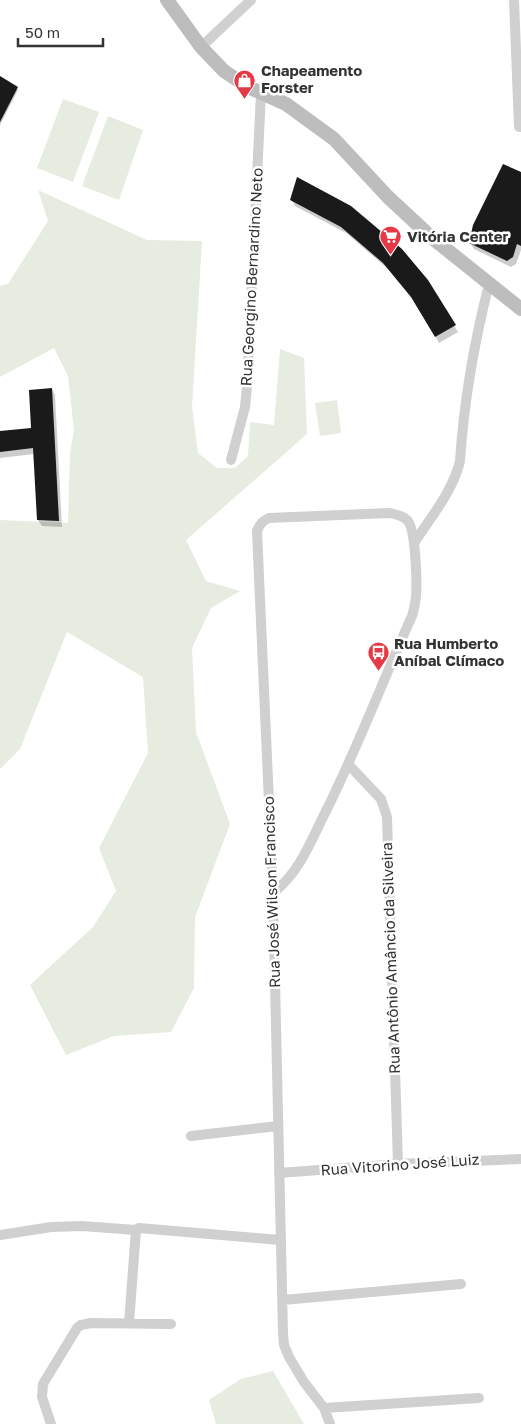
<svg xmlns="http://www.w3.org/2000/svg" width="521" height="1424" viewBox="0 0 521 1424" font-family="'Golos Text',sans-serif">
<rect width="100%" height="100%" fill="#fff"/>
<!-- green -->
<path fill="#e6ecdf" d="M63,99L99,112L73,182L37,168Z
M108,116L143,130L119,200L82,186Z
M38,190L147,240L202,241L192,407L198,453L217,468H235L248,456L250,422L274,425L280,349L304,358L307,434L186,540L206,581L240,591L211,608L192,648L196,732L230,824L195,917L194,988L171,1032L114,1036L66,1055L30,985L93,927L116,891L99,848L148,753L143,677L67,632L20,749L0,769V520L68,523L70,453L74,430L68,376L54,348L0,377V286L8,284L48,221Z
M337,400L341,433L320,436L315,403Z
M273,1371L304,1424H216L209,1400L241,1379Z"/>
<!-- shadow -->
<path fill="#0003" d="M0,78L18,90L0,125Z
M521,174V250L516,264L511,267L474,249L470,243Z
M292,200L401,250L427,281L458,332L439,343L417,304L388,269L346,233L295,206Z
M52,389L55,395L62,527L42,526L38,520L34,454L0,458V433L33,429Z"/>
<!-- building -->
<path fill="#1a1a1a" d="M0,76L18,87L0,122Z
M503,164L521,172V246L517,244L513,257L507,261L469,243L473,225Z
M297,177L351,206L402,249L428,280L456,325L435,337L411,297L383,263L341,227L290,200Z
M52,388L59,521L37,520L33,448L0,452V431L31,428L29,390Z"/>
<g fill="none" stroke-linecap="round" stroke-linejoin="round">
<!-- street -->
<path stroke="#d0d0d0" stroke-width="10" d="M514,0L519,127H521
M201,47L251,0
M231,460L245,407L247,387L261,93
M414,543C431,517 453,491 460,461C464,400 474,343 489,284
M349,765L381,799L387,817L398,1164
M273,893C299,873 310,843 324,815C357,750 382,682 412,616C414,610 415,604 416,597C417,583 416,528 407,520C402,515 395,514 389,513L269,518C262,521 260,524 257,531L273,893L283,1333L284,1345L289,1357L304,1382L324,1408L330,1424
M191,1136L278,1126
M279,1173L398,1164L521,1159
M0,1235L51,1227L82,1226L136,1230L139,1228L280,1240
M283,1300L461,1284
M129,1323L136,1230
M324,1408L479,1398
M51,1424L42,1397L43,1384L77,1328L81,1325L91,1323L171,1324"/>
<!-- secondary -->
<path stroke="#bdbdbd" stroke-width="14" d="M167,0L201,47L224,71L248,87L286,104L334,139L388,197L431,237L521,309"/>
</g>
<!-- icons -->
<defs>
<symbol id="shop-pin" viewBox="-11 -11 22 30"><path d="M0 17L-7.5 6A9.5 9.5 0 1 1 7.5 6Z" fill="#e63946" stroke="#fff"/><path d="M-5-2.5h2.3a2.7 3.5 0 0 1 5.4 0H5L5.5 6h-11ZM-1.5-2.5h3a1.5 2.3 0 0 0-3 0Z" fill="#fff"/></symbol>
<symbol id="supermarket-pin" viewBox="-11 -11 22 30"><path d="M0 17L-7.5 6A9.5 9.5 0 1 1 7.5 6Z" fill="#e63946" stroke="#fff"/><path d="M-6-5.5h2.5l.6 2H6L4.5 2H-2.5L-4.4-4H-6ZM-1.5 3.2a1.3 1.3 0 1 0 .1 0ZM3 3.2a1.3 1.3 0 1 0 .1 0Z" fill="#fff"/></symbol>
<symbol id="bus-pin" viewBox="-11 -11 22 30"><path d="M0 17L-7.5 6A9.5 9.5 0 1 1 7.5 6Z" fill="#e63946" stroke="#fff"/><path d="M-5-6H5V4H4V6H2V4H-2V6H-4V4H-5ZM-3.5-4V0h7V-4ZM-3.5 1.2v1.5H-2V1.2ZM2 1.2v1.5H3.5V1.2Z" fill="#fff"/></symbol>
</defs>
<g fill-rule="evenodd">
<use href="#shop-pin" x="232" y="68" width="25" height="34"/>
<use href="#supermarket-pin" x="378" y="224" width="25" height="34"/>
<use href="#bus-pin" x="366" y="640" width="25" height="34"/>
</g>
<g text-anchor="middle" stroke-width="5" stroke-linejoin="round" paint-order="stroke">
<!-- poi labels -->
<g font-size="15" font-weight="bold" fill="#333" stroke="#fff" text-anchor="start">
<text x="261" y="76">Chapeamento<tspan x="261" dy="17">Forster</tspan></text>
<text x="407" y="242">Vitória Center</text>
<text x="394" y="649">Rua Humberto<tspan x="394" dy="17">Aníbal Clímaco</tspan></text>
</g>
<!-- street labels -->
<g font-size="15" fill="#333" stroke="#fff">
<text transform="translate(252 277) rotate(-87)" y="5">Rua Georgino Bernardino Neto</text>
<text transform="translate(272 892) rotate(-92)" y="5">Rua José Wilson Francisco</text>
<text transform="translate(391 958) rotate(-92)" y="5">Rua Antônio Amâncio da Silveira</text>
<text transform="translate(400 1165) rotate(-4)" y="5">Rua Vitorino José Luiz</text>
</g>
</g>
<!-- scale -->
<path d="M18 38v8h85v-8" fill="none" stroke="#333333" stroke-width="2.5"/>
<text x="25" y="38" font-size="15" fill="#333333" stroke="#ffffff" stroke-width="4" paint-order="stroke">50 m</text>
</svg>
